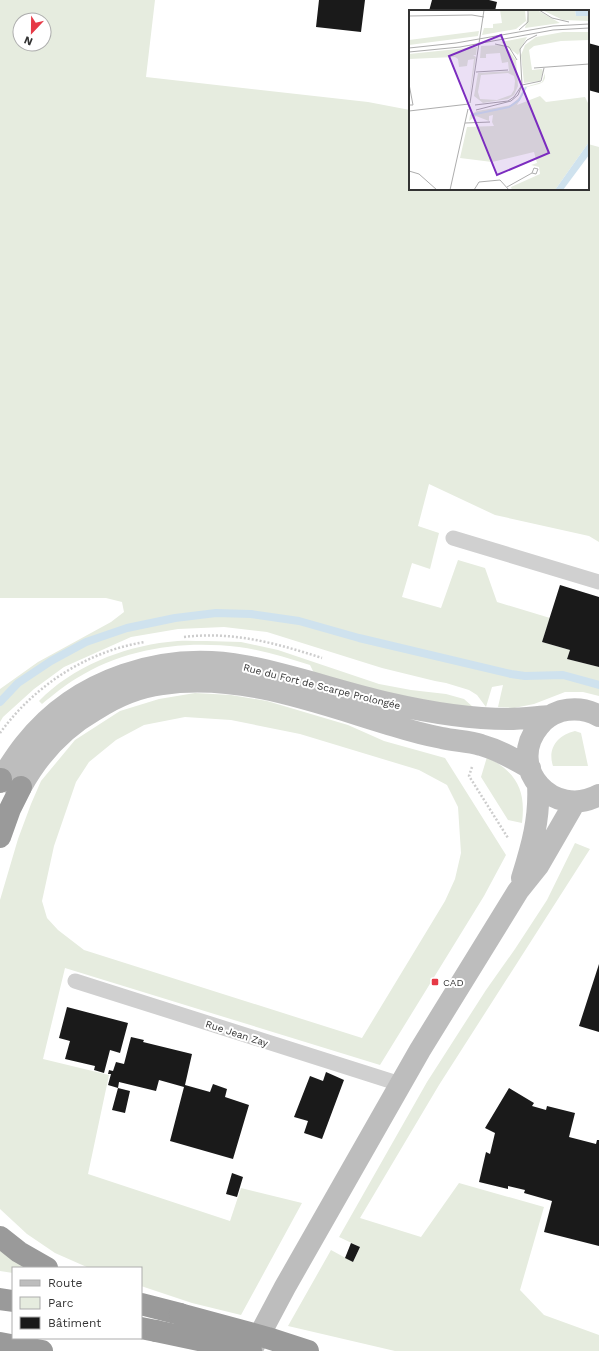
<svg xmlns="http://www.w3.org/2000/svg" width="599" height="1351" viewBox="0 0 599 1351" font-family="'Work Sans',sans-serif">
<rect width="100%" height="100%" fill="#fff"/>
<!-- green -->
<path fill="#e6ecdf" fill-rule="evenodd" d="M0,0H155L146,77L368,102L410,110V189H588V144L599,147V542L589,536L495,515L429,484L418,526L439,533L430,569L412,563L402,597L441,608L458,560L485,568L497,602L550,618L542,642L570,650L567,659L599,667V696L583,692H565L534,704L514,708L498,707L503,685L492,687L486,707L477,695L469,690L446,683L435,681L382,668L267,632L224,627L178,629L131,637L64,667L34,689L3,717L0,722V689L38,662L111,622L124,612L122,602L106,598H0ZM20,20H44V44H20Z
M206,641L241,642L278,650L379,684L411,690L446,694L464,699L473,707C419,702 367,687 315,675L310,665C287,658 263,650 239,647C184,640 125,648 77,678C65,685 53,695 42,704L39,701C72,667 122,647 168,642C181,640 193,641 206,641Z
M195,693L231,695L267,701L348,725L384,741L445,758L506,855L484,896L380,1065L65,968L43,1059L109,1075L88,1174L230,1221L241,1188L302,1203L241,1315L192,1303L141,1286V1268H89L55,1253L27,1234L0,1209V900L18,839L31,804L41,781L75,740L120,711L159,699ZM185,717L231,720L300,734L419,770L447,785L458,807L461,853L455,879L445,901L362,1038L84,950L58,930L47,918L42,901L54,846L76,782L89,762L116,740L144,725Z
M575,731L581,733L588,766H553C547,748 558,735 575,731Z
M487,757C517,773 526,790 522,823L508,820L481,777Z
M575,843L590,849L439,1085L360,1218L421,1237L459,1183L544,1207L520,1290L544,1315L599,1335V1351H395L288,1326L331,1250L353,1262L360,1247L339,1237L427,1082L486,990L515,949L547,900Z
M0,1249L26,1268H13V1273L0,1271Z"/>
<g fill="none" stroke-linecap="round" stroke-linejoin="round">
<!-- stream -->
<path stroke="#cfe2ee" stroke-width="8" d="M0,702L18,683L51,661L86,642L127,628L175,618L216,613L251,614L299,621L359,638L511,674L525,676L563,675L599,685"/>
</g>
<!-- building -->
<path fill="#1a1a1a" d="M319,0H365L361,32L316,27Z
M432,0H489L497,2L495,11H429Z
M588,43L599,46V93L588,90Z
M560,585L599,597V667L567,659L570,650L542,642Z
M599,964V1032L579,1026Z
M67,1007L128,1023L120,1053L110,1050L104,1073L94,1070L95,1066L65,1059L70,1041L59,1038Z
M131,1037L144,1040L143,1042L192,1054L185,1085L210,1092L213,1084L227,1089L225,1097L249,1105L233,1159L170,1141L184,1087L159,1080L156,1091L119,1082L118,1088L108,1085L111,1074H108L109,1070L113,1071L116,1062L124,1064Z
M326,1072L344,1080L322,1139L304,1133L308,1121L294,1117L310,1076L323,1081Z
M118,1088L130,1091L125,1113L112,1110Z
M509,1088L534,1103L532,1106L546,1110L547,1106L575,1113L569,1137L596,1144L597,1140H599V1246L544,1232L552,1201L524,1193L525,1190L508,1186V1189L479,1182L486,1152L490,1154L495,1133L485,1128Z
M232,1173L243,1177L237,1197L226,1194Z
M351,1243L360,1247L353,1262L345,1258Z"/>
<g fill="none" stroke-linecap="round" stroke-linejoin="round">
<!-- path -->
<path stroke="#cdcdcd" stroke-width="2.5" stroke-dasharray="2 2" stroke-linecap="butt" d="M184,637C232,631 276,643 322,658
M0,733C34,686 87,651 145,642
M472,767L469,776L508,838"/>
<!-- service -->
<path stroke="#d0d0d0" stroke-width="15" d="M453,538L599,582
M75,981L400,1084"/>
<!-- secondary -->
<path stroke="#bdbdbd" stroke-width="22" d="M599,716C587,709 574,708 561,711C552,714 544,719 539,726C505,767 553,820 599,795
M530,768C514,759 499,750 481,745C469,741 455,741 442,738C426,735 411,731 395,726C321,704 241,672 162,684C138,687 115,697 95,710C62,729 39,754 21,787L1,779C9,767 16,755 25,744C77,678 164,651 245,666C293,675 340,692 388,703C427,712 468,719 508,719C522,719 536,717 550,716
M522,878C532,846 540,818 538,784
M251,1351L285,1287L420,1050L518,891L538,866L575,802"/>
<!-- motorway -->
<path stroke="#9a9a9a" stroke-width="22" d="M0,782L1,779
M0,837L10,809L21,787
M0,1237L19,1252L47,1268
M0,1299L13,1301
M141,1304L180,1314
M141,1328L156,1331
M0,1343L42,1351"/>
<!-- motorway-bridge -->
<path stroke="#9a9a9a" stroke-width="22" d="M180,1314L268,1338L308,1351
M156,1331L251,1351"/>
</g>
<!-- markers -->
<rect fill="#e63946" stroke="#fff" stroke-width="1.5" x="431" y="978" width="8" height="8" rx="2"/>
<g text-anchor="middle" stroke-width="4" stroke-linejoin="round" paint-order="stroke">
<!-- street labels -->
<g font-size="10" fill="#333" stroke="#fff">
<text transform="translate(322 686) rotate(14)" y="4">Rue du Fort de Scarpe Prolongée</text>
<text transform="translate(237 1033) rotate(18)" y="4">Rue Jean Zay</text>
</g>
<!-- poi labels -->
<g font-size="10" fill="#333" stroke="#fff" text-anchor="start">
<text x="443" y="986">CAD</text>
</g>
</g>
<!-- overview -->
<g transform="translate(409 10)">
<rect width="180" height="180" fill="#fff"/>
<path d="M91,0H116L117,11L107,19L73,25L75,18H84V14L93,13ZM120,0H128L151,13L116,18ZM133,0H166L167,6H180V11L154,10ZM70,21L69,26L0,35V30ZM154,22H180V30L152,31L125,36L120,40L123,60L133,59L134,62L131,71L115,73L112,45L116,35L127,27ZM118,27L109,45L92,32ZM91,35L97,37L107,50L109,76L105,85L99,89L74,93L65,86L69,63L100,61L99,52L93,53L91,43L77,44V48H71L72,36ZM99,63L105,66L106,71L105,80L102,85L88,90L71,89L69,82L72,65ZM68,37L67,45H64L67,47L60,90L65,49L59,50L58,56L50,57L49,49L46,47L0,49V44ZM136,63V68L134,72L130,74L118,77L108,95L131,86L137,92L176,87L180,95V132L146,180H103L102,177L131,164L130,157L122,155L128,153L125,142L83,152L51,148L58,117L85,116L83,112L84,105L80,106V111L67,106L60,111L61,105L68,101L102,95L111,87L116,77L133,72Z" fill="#e6ecdf" fill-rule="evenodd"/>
<path d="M166,0H180V6H167ZM180,132V145L154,180H146Z" fill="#cfe2ee"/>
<path fill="none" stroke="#cfe2ee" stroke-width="2" d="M62,105L100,97L110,90L117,77"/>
<path fill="none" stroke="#adadad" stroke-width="1" d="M130,0L143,8L160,12M0,6L63,5L75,7M110,20L119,12V0M86,34L100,37L108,50M0,38L47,33L144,16L180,14M0,42L51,37L144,20L180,18M125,58L180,54M67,62L99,60M0,74L4,95H0M113,75L132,71L135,58M113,75L111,39L118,30L128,25M61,93L75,0M66,95L99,91L105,87L113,75L109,85L102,91L67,100M0,101L60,94M56,113L81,112M0,161L10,164L28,180M98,177L123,163L127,164L129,159L125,158L123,163M41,180L59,99M65,180L70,172L91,170L100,180"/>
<path fill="#7b2cbf" fill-opacity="0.15" stroke="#7b2cbf" stroke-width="2" d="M92,25L140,143L88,165L40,46Z"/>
<rect width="180" height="180" fill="none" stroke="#333" stroke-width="2"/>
</g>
<!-- legend -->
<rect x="12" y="1267" width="130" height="72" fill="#ffffff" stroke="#adadad"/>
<rect x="20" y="1280" width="20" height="6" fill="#bdbdbd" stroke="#adadad"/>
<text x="48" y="1287" font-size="12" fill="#333333">Route</text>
<rect x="20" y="1297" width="20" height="12" fill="#e6ecdf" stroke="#adadad"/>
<text x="48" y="1307" font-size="12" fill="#333333">Parc</text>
<rect x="20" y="1317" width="20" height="12" fill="#1a1a1a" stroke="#adadad"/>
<text x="48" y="1327" font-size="12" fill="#333333">Bâtiment</text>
<!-- north arrow -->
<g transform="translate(32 32) rotate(202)"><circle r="19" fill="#ffffff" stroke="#adadad"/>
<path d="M0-3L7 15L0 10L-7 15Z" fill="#e63946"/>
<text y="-6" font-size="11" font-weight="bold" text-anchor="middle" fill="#333333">N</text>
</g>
</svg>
